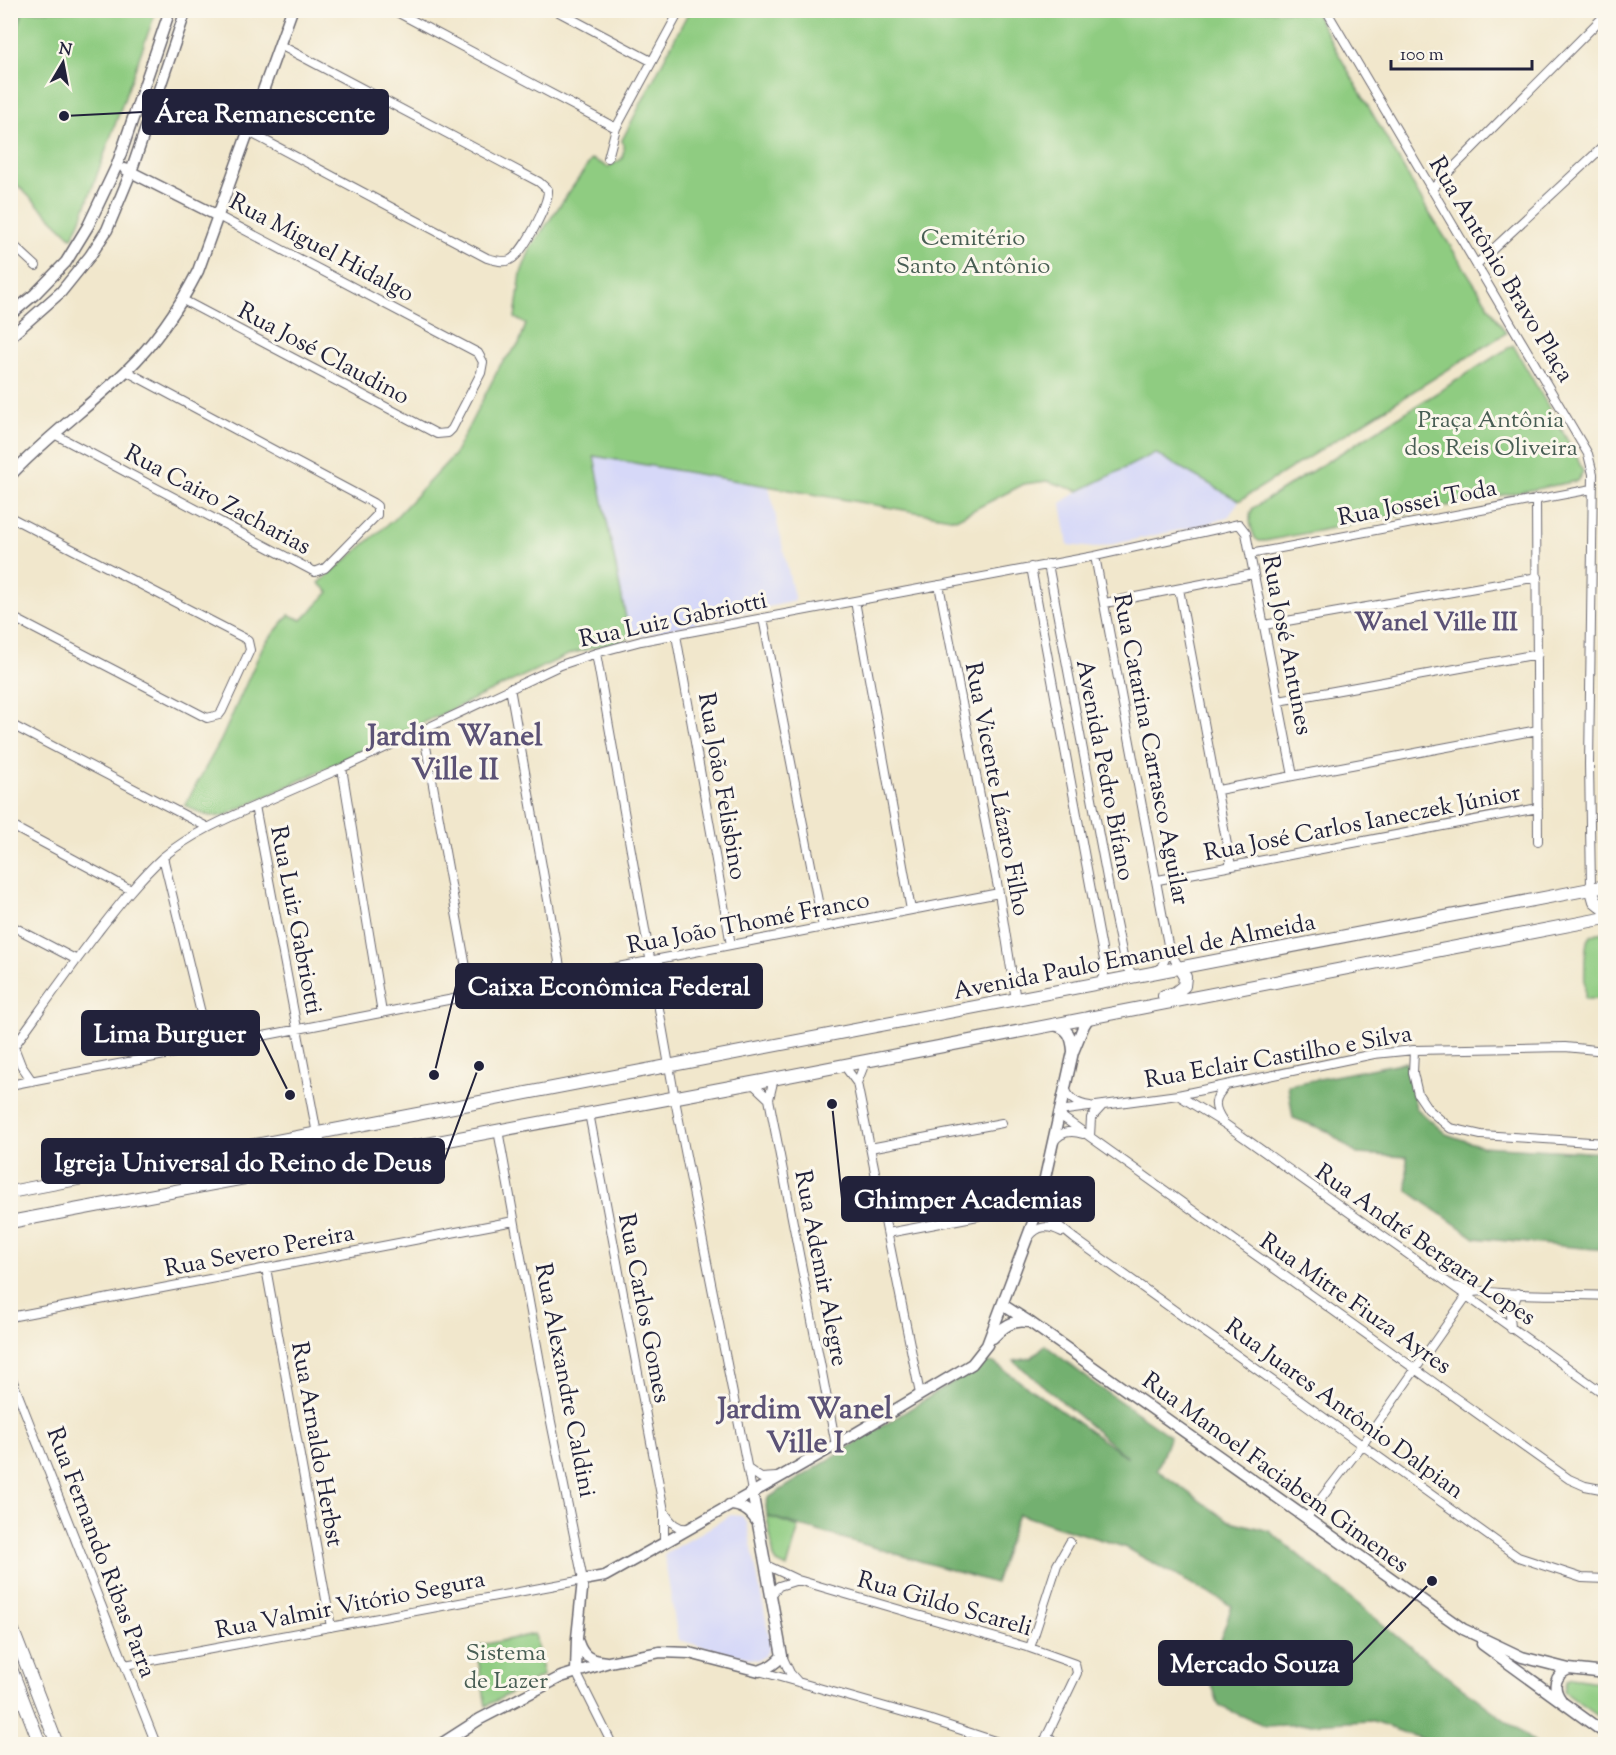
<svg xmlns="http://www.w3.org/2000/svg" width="1616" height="1755" viewBox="0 0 1616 1755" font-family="'Sorts Mill Goudy',serif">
<rect width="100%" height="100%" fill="#fbf7ec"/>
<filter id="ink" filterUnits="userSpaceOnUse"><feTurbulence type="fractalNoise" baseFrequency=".0167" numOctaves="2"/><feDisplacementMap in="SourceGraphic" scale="12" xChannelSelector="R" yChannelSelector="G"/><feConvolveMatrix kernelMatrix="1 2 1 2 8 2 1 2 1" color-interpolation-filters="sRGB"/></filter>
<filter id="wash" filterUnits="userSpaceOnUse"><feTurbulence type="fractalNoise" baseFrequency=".008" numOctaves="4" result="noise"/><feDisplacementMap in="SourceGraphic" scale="24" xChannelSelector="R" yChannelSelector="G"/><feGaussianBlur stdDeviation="1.35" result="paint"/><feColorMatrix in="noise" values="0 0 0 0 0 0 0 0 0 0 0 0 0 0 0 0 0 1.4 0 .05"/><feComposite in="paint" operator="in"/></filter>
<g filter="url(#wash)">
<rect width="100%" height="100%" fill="#f1e7cc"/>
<!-- built -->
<path fill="#d6d8f8" d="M1155,453L1239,501L1229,516L1207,524L1095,548L1068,545L1061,503L1079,491Z
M593,456L769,487L795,601L630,638Z
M731,1515L742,1516L747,1523L771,1645L765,1656L757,1660L678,1640L664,1555Z"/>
<!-- green -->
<path fill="#8fcc81" stroke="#58775e" stroke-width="1.5" d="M23,11H156L80,222L72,238L11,179L10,53Z
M689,11H1314L1428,211L1506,333L1239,501L1155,453L1079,491L1047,481L1024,484L956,519L594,456L630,638L570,654L224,816C208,818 199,813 185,805L221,740L263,646L289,615L302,620L329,592L319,583L394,519L454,455L501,364L519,344L526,324L515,318L521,273L531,247L592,159L608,167L622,159L624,149L622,140Z
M1513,345L1577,457L1583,472L1577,481L1265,541H1259L1255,538C1251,529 1247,517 1253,508Z
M1605,932V999H1585C1585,985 1583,951 1588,939C1591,933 1599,933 1605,932Z
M767,1516L799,1527L787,1568L777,1563L774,1558Z
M535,1634L543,1676L486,1706L476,1646Z
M1571,1678L1605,1683V1721L1564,1692L1566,1681Z"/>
<!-- forest -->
<path fill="#73b06f" stroke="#4a6955" stroke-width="1.5" d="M11,10L23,11L11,53L10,11Z
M1406,1062L1416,1108L1446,1134L1481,1146L1605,1153V1250L1475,1238L1407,1190V1157L1357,1154L1327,1131L1293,1118L1288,1085Z
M1045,1345L1095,1384L1170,1436L1157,1470L1227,1520L1269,1531L1425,1659L1536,1744H1437L1370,1721L1266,1726L1219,1706L1208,1673L1232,1606L1124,1547L1018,1514L995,1583L767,1516L766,1505L768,1498L977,1367L983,1361L994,1363L1128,1458L1014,1361L1031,1358Z"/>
</g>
<g filter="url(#ink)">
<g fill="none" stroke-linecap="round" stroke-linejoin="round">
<defs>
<path id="minor" d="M393,10L616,128
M555,10L651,61
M1326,10L1588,454L1593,474L1589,764L1591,887
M249,132L487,258C494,260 503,263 510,260C523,254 549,204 548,190L539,182L280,45
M608,158L616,128L680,10
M1431,190L1606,14
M10,242L36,266
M1477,264L1606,144
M183,300L437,434L448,433L452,429L481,373L483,362L478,353L218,216
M54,434L315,572L325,568L377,515V506L373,503L126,371
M1536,499L1538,841
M10,517L244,638L248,641L250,650L222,711L219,715L207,718L10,616
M1250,554L1592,489
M1095,556L1169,950
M1048,564L1110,894L1125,966L1136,977
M1031,567L1104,960V974L1100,984
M939,585L999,893L1016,1000
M1179,589L1231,866
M855,601L911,910
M1105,603L1253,574
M763,618L823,927
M1264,625L1538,577
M676,635L731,945
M596,653L676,1105L752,1491
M510,688L562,978
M1279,701L1538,654
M10,724L207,827
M423,730L471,995
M342,768L382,1013
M1218,790L1538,730
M10,825L131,890
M163,857L209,1046
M1158,880L1538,808
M10,925L77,960
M1159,972L1169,950L1179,967
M14,1047L21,1065L32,1081
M1414,1050L1413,1073L1418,1094L1428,1109L1450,1128L1481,1135L1606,1143
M10,1052C39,1012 67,972 97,933C118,906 138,880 163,857C191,834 223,820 255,806
M843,1064L857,1083L866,1060
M752,1083L769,1099L774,1078
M857,1083L920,1394
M10,1085L999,893
M1065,1086C1067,1099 1077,1104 1090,1106
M1178,1095L1225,1124L1606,1395
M769,1099L836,1445
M1059,1111L1178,1095L1374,1054L1414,1050L1565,1047L1606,1051
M589,1113L664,1511V1543
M1058,1114L1569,1479L1585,1486L1606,1490
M1223,1121C1213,1107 1213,1098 1226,1086
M1090,1136L1091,1118L1102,1106
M1053,1143C1060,1131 1071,1130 1083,1134
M870,1148L1002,1123
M340,1160C329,1154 322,1146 317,1134L255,806L342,768L561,665L596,653L641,641L1095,556L1239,524L1246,533L1250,554L1293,776
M1038,1209L1075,1239L1518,1557L1582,1578L1606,1579
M888,1233L978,1216
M1029,1237C1038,1225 1048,1225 1062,1232
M266,1268L331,1627
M1453,1286C1502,1298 1556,1293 1606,1296
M10,1317L514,1221
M1511,1329L1510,1314L1518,1293
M10,1374L156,1744
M748,1469L761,1478L777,1477
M664,1511C670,1522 677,1530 690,1528
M1307,1517L1363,1444L1466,1297L1473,1292L1485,1291
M766,1565L798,1580L1030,1648L1075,1664L1077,1673L1043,1744
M771,1595L779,1586L798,1580
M1030,1648L1057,1565L1070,1542
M782,1656L790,1673L798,1682
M125,1665L583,1580L549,1412L498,1130
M759,1671L928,1719L1004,1744
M576,1672L612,1744
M1047,1735L1057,1744"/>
<path id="tertiary" d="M125,169L218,216
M10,315L35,294L66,262L88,226L117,165L170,10
M10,337L61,292L90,256L107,230L131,172L186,10
M10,476C46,437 89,407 126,371C156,342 179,308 198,271L292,10
M1053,1025C1068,1027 1072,1037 1073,1051
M1003,1305L1031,1323L1463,1629L1522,1657L1569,1669L1606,1673
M993,1338C1003,1327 1013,1319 1028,1322
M729,1505C741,1505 750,1510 757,1522
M578,1642C583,1657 590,1660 606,1662
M1482,1644L1606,1734
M576,1672L577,1638L583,1580L605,1576L664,1543L836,1445L972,1364L987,1345L1038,1209L1073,1052L1084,1025L1089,1017
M1561,1700C1552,1688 1554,1675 1569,1669
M441,1744L480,1719L561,1677L609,1662L660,1652L689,1653L759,1671C769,1668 775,1664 782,1656L752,1491"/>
<path id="secondary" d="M1591,887L1595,901L1606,910
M1164,996L1175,993L1184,986L1185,977L1179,967
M10,1192L1606,886
M10,1222L752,1083L1606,918
M10,1623L57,1744
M10,1666L40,1744"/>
</defs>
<!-- minor casing -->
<use href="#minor" stroke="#6a676e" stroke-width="10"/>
<!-- tertiary casing -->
<use href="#tertiary" stroke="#6a676e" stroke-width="13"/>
<!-- secondary casing -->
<use href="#secondary" stroke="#6a676e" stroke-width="14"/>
<!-- minor -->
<use href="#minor" stroke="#fff" stroke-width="8"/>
<!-- tertiary -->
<use href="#tertiary" stroke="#fff" stroke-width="10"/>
<!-- secondary -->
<use href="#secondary" stroke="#fff" stroke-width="12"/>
</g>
</g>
<g text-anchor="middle" stroke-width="6" stroke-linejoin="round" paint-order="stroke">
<!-- park labels -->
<g font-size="24" fill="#485e54" stroke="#fbf7ec">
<text x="973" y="245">Cemitério<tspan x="973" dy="28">Santo Antônio</tspan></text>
<text x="1491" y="427">Praça Antônia<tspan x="1491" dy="28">dos Reis Oliveira</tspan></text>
<text x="506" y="1660">Sistema<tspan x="506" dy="28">de Lazer</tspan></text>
</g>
<!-- street labels -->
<g font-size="24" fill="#22223b" stroke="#fbf7ec">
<text transform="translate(322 247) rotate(28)" y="8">Rua Miguel Hidalgo</text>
<text transform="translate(1502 269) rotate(59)" y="8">Rua Antônio Bravo Plaça</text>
<text transform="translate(324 353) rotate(28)" y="8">Rua José Claudino</text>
<text transform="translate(218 499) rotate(28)" y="8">Rua Cairo Zacharias</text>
<text transform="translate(1417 502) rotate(-11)" y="8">Rua Jossei Toda</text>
<text transform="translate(673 619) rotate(-12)" y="8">Rua Luiz Gabriotti</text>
<text transform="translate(1288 645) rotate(79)" y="8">Rua José Antunes</text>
<text transform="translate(1152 749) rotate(79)" y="8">Rua Catarina Carrasco Aguilar</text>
<text transform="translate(1106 770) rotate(79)" y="8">Avenida Pedro Bifano</text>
<text transform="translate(723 786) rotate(80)" y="8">Rua João Felisbino</text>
<text transform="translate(998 789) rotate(79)" y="8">Rua Vicente Lázaro Filho</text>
<text transform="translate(1362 822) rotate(-11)" y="8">Rua José Carlos Ianeczek Júnior</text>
<text transform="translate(297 920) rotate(79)" y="8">Rua Luiz Gabriotti</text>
<text transform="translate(748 922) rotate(-11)" y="8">Rua João Thomé Franco</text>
<text transform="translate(1134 956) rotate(-11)" y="8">Avenida Paulo Emanuel de Almeida</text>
<text transform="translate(1278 1056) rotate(-10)" y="8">Rua Eclair Castilho e Silva</text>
<text transform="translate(1426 1244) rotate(35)" y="8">Rua André Bergara Lopes</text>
<text transform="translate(259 1250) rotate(-11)" y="8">Rua Severo Pereira</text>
<text transform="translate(822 1268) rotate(79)" y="8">Rua Ademir Alegre</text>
<text transform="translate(1356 1303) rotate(35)" y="8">Rua Mitre Fiuza Ayres</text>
<text transform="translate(645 1308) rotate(79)" y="8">Rua Carlos Gomes</text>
<text transform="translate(566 1380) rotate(79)" y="8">Rua Alexandre Caldini</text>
<text transform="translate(1345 1408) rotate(36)" y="8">Rua Juares Antônio Dalpian</text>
<text transform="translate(318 1444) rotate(80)" y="8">Rua Arnaldo Herbst</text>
<text transform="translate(1276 1472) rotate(36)" y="8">Rua Manoel Faciabem Gimenes</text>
<text transform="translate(102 1552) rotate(69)" y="8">Rua Fernando Ribas Parra</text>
<text transform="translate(945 1603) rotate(16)" y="8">Rua Gildo Scareli</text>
<text transform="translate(350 1604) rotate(-11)" y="8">Rua Valmir Vitório Segura</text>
</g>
<!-- neighbourhood labels -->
<g font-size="26" font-weight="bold" fill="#5b5276" stroke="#fbf7ec">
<text x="1436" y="630">Wanel Ville III</text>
</g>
<!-- district labels -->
<g font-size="30" font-weight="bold" fill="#5b5276" stroke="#fbf7ec">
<text x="455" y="745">Jardim Wanel<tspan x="455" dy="34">Ville II</tspan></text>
<text x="805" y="1418">Jardim Wanel<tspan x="805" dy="34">Ville I</tspan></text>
</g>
</g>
<!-- callouts -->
<path fill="none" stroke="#22223b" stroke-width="2" d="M64 116L143 112M434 1075L456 986M290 1095L259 1033M479 1066L444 1161M832 1104L842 1199M1432 1581L1352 1663"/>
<g fill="#22223b" stroke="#fbf7ec" stroke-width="2">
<circle cx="64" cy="116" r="6"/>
<circle cx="434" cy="1075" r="6"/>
<circle cx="290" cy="1095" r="6"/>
<circle cx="479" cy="1066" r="6"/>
<circle cx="832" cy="1104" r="6"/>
<circle cx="1432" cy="1581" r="6"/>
</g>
<g fill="#22223b" stroke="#22223b" stroke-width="2">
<rect x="143" y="90" width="245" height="44" rx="6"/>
<rect x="456" y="964" width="306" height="44" rx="6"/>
<rect x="82" y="1011" width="177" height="44" rx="6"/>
<rect x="42" y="1139" width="402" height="44" rx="6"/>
<rect x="842" y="1177" width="252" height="44" rx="6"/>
<rect x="1159" y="1641" width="193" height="44" rx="6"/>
</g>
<g font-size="26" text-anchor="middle" font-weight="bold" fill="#fff">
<text x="265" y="122">Área Remanescente</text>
<text x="609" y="995">Caixa Econômica Federal</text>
<text x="170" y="1042">Lima Burguer</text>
<text x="243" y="1171">Igreja Universal do Reino de Deus</text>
<text x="968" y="1208">Ghimper Academias</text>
<text x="1255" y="1672">Mercado Souza</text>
</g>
<!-- margin -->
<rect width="1616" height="1755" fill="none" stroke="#fbf7ec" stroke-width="36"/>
<!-- north arrow -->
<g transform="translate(63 63) rotate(10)" stroke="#fbf7ec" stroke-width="4.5" paint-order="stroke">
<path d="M0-4.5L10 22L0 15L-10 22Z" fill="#22223b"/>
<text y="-9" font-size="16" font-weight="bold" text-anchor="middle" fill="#22223b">N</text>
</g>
<!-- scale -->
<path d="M1391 60v9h141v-9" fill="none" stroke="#22223b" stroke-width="3"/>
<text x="1400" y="60" font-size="18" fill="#22223b" stroke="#fbf7ec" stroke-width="4.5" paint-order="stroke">100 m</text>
</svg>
